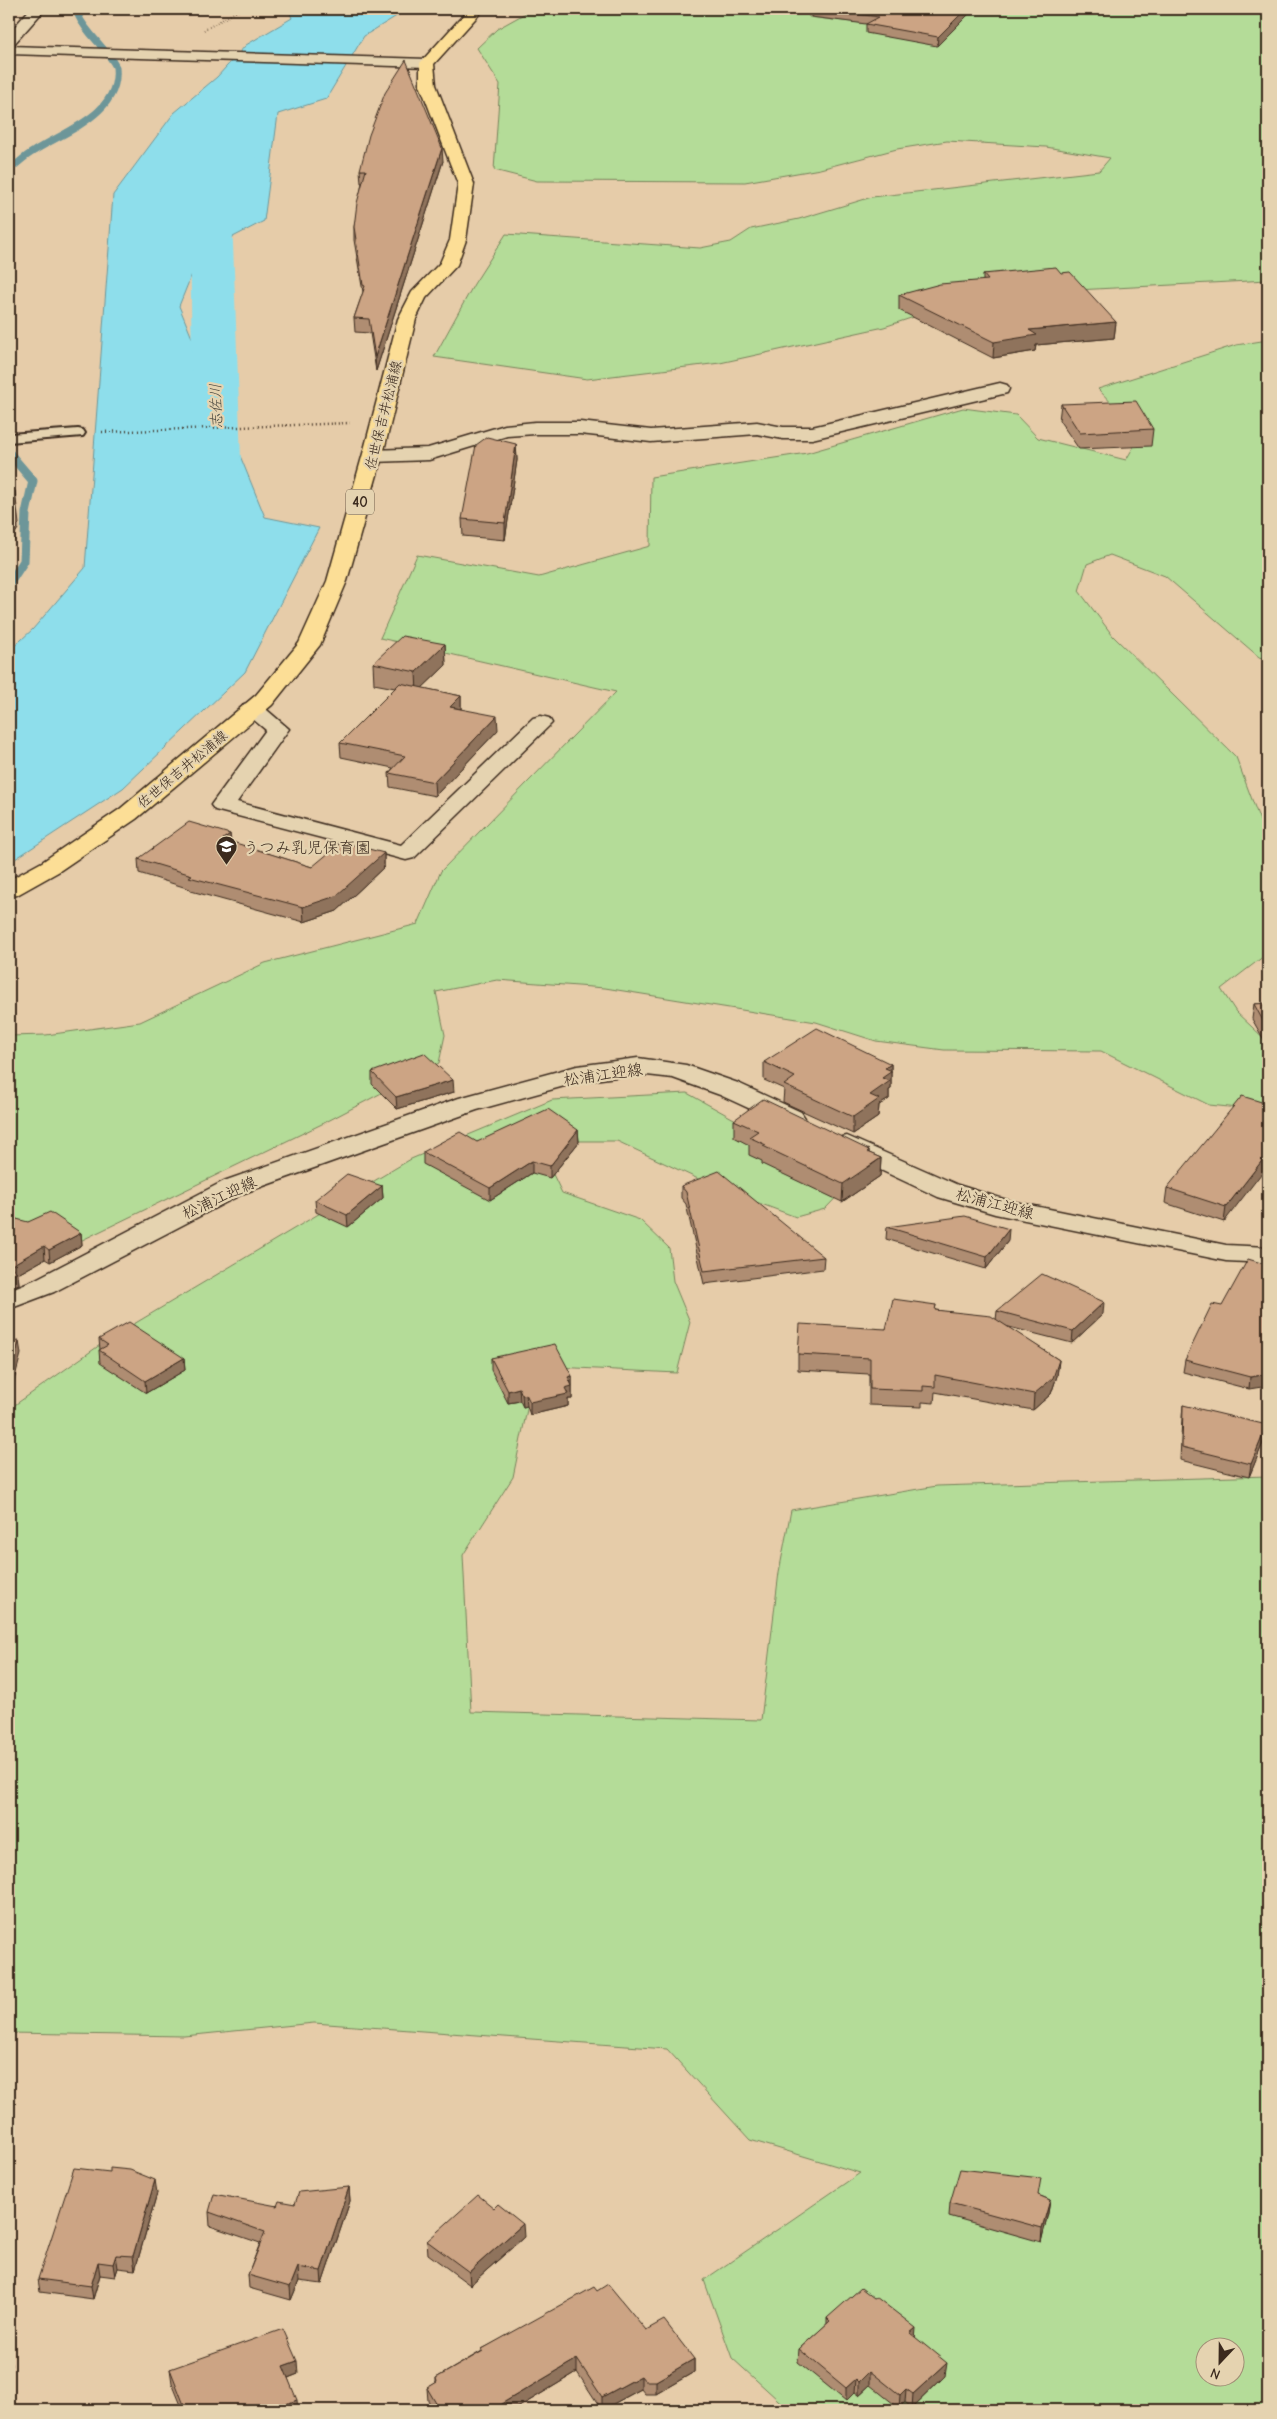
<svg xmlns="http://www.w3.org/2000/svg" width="1277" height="2419" viewBox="0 0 1277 2419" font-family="'Comic Neue','Klee One',sans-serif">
<rect width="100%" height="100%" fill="#e6cca9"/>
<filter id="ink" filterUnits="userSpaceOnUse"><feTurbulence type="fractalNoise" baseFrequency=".02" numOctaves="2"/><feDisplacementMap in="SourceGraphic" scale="10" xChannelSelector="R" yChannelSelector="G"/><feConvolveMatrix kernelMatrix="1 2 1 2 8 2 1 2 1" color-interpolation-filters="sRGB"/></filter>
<g filter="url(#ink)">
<!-- green -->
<path fill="#b4dc98" stroke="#78835b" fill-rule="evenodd" d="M533,9H807L809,17L930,31L960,9H1268V280L980,295L884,327L720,363L587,379L434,357L474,284L506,234L700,248L731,242L751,229L799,219L872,197L1099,171L1110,158L1046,147L947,141L897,149L820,169L745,182L537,181L494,170L500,84L477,48L497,29Z
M1268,340V660L1259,657L1165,576L1110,555L1087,564L1079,591L1113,636L1236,757L1268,842V953L1221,989L1236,1012L1268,1042V1111L1209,1105L1101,1051L944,1050L876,1041L816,1022L605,988L497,980L436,992L445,1035L439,1063L324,1123L74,1244L9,1245V1036L46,1035L140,1022L265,963L418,924L441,871L616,692L380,638L417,555L539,577L650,546L651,477L807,453L963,408L1016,415L1038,438L1126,460L1141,434L1098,389L1236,345Z
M687,1093L850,1183L825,1209L796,1217L711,1185L617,1141H569L548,1164L562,1193L640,1220L669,1248L673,1281L690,1322L677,1373L536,1366L513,1477L463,1555L471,1712L761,1720L779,1572L791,1510L937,1486L1268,1476V2410H789L732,2358L704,2280L860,2173L750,2140L667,2049L314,2023L184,2036L9,2033V1409L107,1340L411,1159L552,1100ZM1204,2346H1234V2376H1204Z"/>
<!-- water -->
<path fill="#8edeeb" stroke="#6d9699" d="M288,9H408L364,36L326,99L278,114L264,221L200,254L179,306L265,517L319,528L245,672L123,788L9,863V651L33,629L85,568L113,195L174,113L217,77L246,45L292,18Z"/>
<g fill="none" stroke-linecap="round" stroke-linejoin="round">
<!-- stream-far1 -->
<path stroke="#6d9699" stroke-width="7" d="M9,170C17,164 25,156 34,151C65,131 121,114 116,67C106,47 87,35 78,15L84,9"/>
<!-- stream -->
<path stroke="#6d9699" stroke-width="9" d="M9,453L33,481L26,513L24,561L9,584"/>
<!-- river -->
<path fill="#8edeeb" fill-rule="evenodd" d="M237,145L251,148L257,157L232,217L241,459L237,492L230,503L212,507L194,503L187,492L193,459L190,217L217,157L223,148Z"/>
<defs>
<path id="service" d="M78,429L83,430L85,433L83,436L9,442V434Z"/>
<path id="minor" d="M30,9H45L14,44L9,45V33Z
M1000,383L1007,385L1009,389L1007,393L812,439H783L757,434L651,442L580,434H535L507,436L429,460L373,462L366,460L363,456L366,452L373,450L428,448L505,425L535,422H580L651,430L757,422L783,427H812Z
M252,702L260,704L289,729L237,802L401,845L533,718L541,716L549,718L552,723L414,858L406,860L215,810L211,805L266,730L241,709L244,704Z"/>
<path id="tertiary" d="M9,46L427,59L434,63L427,67L9,54Z"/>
<path id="secondary" d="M638,1058L686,1065L738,1083L801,1112L805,1118L801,1124L792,1126L783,1124L720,1095L673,1078L638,1074L579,1082L477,1110L244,1193L54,1292L9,1309V1290L34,1280L224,1181L459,1098L577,1066Z
M847,1136L958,1185L1010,1201L1226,1245L1268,1247V1263L1226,1261L995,1214L938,1197L838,1150L834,1144L838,1138Z"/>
<path id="primary" d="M469,9H484L434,64L436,85L474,184L466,240L457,265L426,298L416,319L384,450L347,581L320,645L272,705L136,819L58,872L17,895L9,897V880L42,862L120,809L256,695L299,643L327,581L364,450L398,319L412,292L440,263L450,240L458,184L420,85V63Z"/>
</defs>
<!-- service casing -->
<use href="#service" stroke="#3b2a1e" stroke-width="4"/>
<!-- minor casing -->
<use href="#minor" stroke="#3b2a1e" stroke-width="3"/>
<!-- tertiary casing -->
<use href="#tertiary" stroke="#3b2a1e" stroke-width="3"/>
<!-- secondary casing -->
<use href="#secondary" stroke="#3b2a1e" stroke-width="3"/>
<!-- primary casing -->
<use href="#primary" stroke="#3b2a1e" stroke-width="3"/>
<!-- path-far1 -->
<path stroke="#3b2a1e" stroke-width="2" stroke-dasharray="0.5 2.5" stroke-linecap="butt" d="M204,30L241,9"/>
<!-- path -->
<path stroke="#3b2a1e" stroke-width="2.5" stroke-dasharray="1 3" stroke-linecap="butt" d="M102,432L350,423"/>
<!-- service -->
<use href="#service" fill="#e5d3b0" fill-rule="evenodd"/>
<!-- minor -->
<use href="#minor" fill="#e5d3b0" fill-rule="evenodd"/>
<!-- tertiary -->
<use href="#tertiary" fill="#e5d3b0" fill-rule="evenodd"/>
<!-- secondary -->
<use href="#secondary" fill="#e5d3b0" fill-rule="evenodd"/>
<!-- primary -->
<use href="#primary" fill="#fcde96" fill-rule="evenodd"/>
</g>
<!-- wall -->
<path fill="#af8d72" stroke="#3b2a1e" d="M811,9H969V14L937,46L866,33V24L811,17Z
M443,161L376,371L370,333L355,332L354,318L363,292L354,240V227L362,183H361L360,170Z
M1061,273L1116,322L1114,338L1036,345L1035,351L993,358L899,310V295L983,281V274Z
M1061,404L1153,429L1151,446L1079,449L1059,420Z
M516,444L517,460L505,540L463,536L462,519Z
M445,644L446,665L422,688L461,696V709L498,730L435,796L390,787L389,773L393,768L341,757L340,743L395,688L374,684L373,663Z
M230,834L231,842L312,867L384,853V867L337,911L304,922L191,891L190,889L139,873L138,859Z
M1268,1003V1047L1252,1019L1254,1004Z
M764,1062L891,1064V1089L889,1090V1099L879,1105L878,1117L853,1134L783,1102L784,1089L764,1080Z
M372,1072L454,1092L397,1109L372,1084Z
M1268,1104L1224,1222L1165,1203L1167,1188Z
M734,1120L869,1150V1153L881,1158L880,1176L842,1202L762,1164V1161L749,1155V1145L734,1137Z
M578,1130L579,1142L550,1178L532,1173L490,1200L423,1164V1152L477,1142Z
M382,1186L383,1198L348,1227L316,1212L315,1200Z
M681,1186L824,1257L823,1269L704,1284L686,1204L681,1198Z
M28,1222L81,1233L82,1245L50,1262L45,1259L18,1274L19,1284L9,1288Z
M887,1227L1008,1241L986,1269L886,1239Z
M1268,1265L1249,1389L1183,1372L1185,1360L1222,1306Z
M936,1305L935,1310L996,1320L997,1311L1103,1314L1072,1343L1005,1326L1059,1360L1057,1376L1051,1394L1033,1410L935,1392L934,1403L922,1402V1407L869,1405V1374L798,1370V1354L886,1329Z
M99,1339L184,1358L185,1370L146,1393L100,1363L99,1350H100Z
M491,1358L572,1376V1399H568V1406L530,1415L527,1406L523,1407L520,1401L508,1403L491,1370Z
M1183,1405L1265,1438L1249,1477L1180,1460L1182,1417Z
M349,2187L350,2201L322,2284L299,2281L291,2300L249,2288L248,2275L260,2243L210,2226L209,2212L295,2204Z
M157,2193L135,2270L118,2268L115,2277L100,2275L93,2299L40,2292L38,2279Z
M1038,2195L1050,2200L1048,2213L1041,2242L949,2216L950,2203Z
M524,2237L470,2285L428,2254L427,2241Z
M597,2291L646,2330L694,2359V2372L656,2394H645L641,2389L602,2410L577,2372L514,2410H433L428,2401L427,2388L436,2383V2378L482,2351V2349Z
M827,2318L916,2338L945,2376L912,2408L905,2402L899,2408L870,2385L859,2395L855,2392L846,2401L798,2362L799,2349L827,2324Z
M170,2369L298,2374L288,2378L298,2410H183L172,2383Z"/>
<!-- shaded-wall -->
<path fill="#8f735c" stroke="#3b2a1e" d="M966,9H969V14L937,46L938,37Z
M442,148L443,161L376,371L375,357Z
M1116,322L1114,338L1036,345L1035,351L993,358L994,342L1029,330Z
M516,444L517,460L505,540V523Z
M15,491L19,524L18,525V529L14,535L15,539L9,547V503L12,495Z
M445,644L446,665L417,693L416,672Z
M461,696V709L450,707Z
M497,716L498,730L435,796L434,782Z
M230,834L231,848L223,839Z
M384,853V867L337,911L304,922L303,907Z
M891,1064V1089L889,1090V1099L879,1105L878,1117L853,1134V1117L882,1078L885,1068Z
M453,1080L454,1092L397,1109L396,1097Z
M578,1130L579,1142L550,1178V1166Z
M869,1150V1167L881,1158L880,1176L842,1202L843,1184L867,1152Z
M1268,1153V1165L1224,1222L1226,1207Z
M532,1161V1173L490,1200V1188Z
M382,1186L383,1198L348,1227L347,1215Z
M1009,1229L1008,1241L986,1269L987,1257Z
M81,1233L82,1245L50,1262L49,1250Z
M44,1246L45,1259L18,1274L19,1284L9,1288L10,1266Z
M1104,1302L1103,1314L1072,1343L1073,1331Z
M19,1341L21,1354L9,1400V1381Z
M184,1358L185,1370L146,1393L145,1381Z
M1059,1360L1057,1376L1051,1394L1033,1410L1034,1394Z
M1268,1374V1386L1249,1389L1250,1377Z
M572,1376V1399H568V1406L530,1415V1402L565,1388L568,1377Z
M519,1388L520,1401L508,1403V1391Z
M526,1394L527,1406L523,1407L522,1395Z
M1267,1425L1265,1438L1249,1477L1251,1464Z
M155,2180L157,2193L135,2270L133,2256Z
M349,2187L350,2201L322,2284L321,2271Z
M1050,2200L1048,2213L1041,2242L1042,2228Z
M523,2224L524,2237L470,2285L469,2272Z
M116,2255L118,2268L115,2277L113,2264Z
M98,2262L100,2275L93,2299L91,2286Z
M298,2267L299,2281L291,2300L290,2287Z
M916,2328L915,2341L910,2333Z
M9,2355L11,2365L9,2370Z
M577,2359V2372L514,2410H491Z
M694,2359V2372L656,2394V2381Z
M297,2361L298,2374L285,2379L283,2366Z
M947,2363L945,2376L912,2408L913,2394Z
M870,2371V2385L859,2395V2382Z
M641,2376V2389L602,2410V2397Z
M856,2379L855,2392L846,2401V2388Z
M906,2389L905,2402L899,2408L900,2395Z
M297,2400L298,2410H275V2408Z"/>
<!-- building -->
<path fill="#cca484" stroke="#3b2a1e" d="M820,9H966L938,37L866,24L879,17Z
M406,60L442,148L375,357L369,319L354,318L365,286L363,285L354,227L357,203L366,170H360L369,135L385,93Z
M1056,267L1061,273L1070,272L1116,322L1029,330L1037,335L994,342L899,295L940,284L988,280L983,274Z
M1136,401L1153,429L1080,433L1061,404Z
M487,437L516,444L505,523L462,519L476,445Z
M9,491H15L12,495H14L9,503Z
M402,636L445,644L416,672L373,663Z
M400,683L461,696L450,707L497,716L434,782L389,773L405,756L340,743Z
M189,822L230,834L223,839L312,867L342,842L384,853L336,896L303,907L189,877L192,875L138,859Z
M1268,1003V1030L1254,1004Z
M817,1028L891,1064L885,1068L892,1071L882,1078L890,1081L870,1095L879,1099L853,1117L784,1085L795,1077L764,1062Z
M424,1053L453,1080L396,1097L372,1072Z
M1242,1096L1268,1104V1153L1226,1207L1167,1188Z
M763,1099L869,1150L867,1152L881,1158L843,1184L763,1146L766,1145L749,1137L758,1131L734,1120Z
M548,1109L578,1130L550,1166L532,1161L490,1188L423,1152L460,1132L477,1142Z
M719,1171L824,1257L704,1271L686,1192L681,1186Z
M347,1174L382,1186L347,1215L315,1200Z
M50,1212L81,1233L49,1250L44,1246L10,1266L17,1272L9,1276V1217L28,1222Z
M965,1216L1009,1229L987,1257L887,1227Z
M1248,1259L1268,1265V1374L1250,1377L1185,1360L1212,1304L1222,1306Z
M1042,1274L1104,1302L1073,1331L997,1311Z
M893,1299L936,1305L935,1310L991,1316L1059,1360L1053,1378L1034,1394L935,1375V1387L923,1386V1391L870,1389V1358L798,1354L800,1324L886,1329Z
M129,1322L184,1358L145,1381L99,1350L108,1345L99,1339Z
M19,1341L9,1381V1342Z
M555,1344L572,1376L568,1377L572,1386L565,1388L568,1394L530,1402L526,1394L522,1395L519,1388L508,1391L491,1358Z
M1183,1405L1267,1425L1251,1464L1182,1447Z
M74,2168L110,2172V2168L130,2170L155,2180L133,2256L116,2255L113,2264L98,2262L91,2286L38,2279Z
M960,2169L1041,2178L1038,2195L1050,2200L1042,2228L950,2203Z
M349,2187L321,2271L298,2267L290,2287L248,2275L265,2232L209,2212L214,2194L277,2206L279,2201L295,2204L299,2192Z
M478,2195L494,2208L498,2204L523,2224L469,2272L427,2241Z
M608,2284L646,2330L664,2320L694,2359L656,2381H645L641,2376L602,2397L577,2359L491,2410H440L427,2388L437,2382L436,2378L483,2351L482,2349L594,2287L597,2291Z
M861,2288L874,2298L876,2297L916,2328L910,2333L947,2363L913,2394L906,2389L900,2395L870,2371L859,2382L856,2379L846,2388L799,2349L830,2321L827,2318Z
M283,2329L297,2361L283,2366L297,2400L275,2408V2410H186L170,2369Z"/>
</g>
<!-- icons -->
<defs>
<symbol id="school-pin" viewBox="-11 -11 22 30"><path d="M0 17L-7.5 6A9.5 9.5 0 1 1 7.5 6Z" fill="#3b2a1e" stroke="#e5d3b0"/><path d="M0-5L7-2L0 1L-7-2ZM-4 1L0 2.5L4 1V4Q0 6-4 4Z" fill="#fff"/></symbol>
</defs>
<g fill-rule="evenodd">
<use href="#school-pin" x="214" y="834" width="25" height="34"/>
</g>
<g text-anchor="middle" stroke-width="4.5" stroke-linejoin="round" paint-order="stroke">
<!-- far-street labels -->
<g font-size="14" fill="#3b2a1e" stroke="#e5d3b0">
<text transform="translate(383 415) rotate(-76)" y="5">佐世保吉井松浦線</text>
<text transform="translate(182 769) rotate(-40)" y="5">佐世保吉井松浦線</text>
</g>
<!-- far-water labels -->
<g font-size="15" font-style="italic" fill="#47453d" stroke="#e5d3b0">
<text transform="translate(216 406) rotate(-92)" y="5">志佐川</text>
</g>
<!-- shield labels -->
<rect fill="#e5d3b0" stroke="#6e5d4a" stroke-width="1" x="346" y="489.5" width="28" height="25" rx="4"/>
<g font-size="15" font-weight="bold" fill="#3b2a1e">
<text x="360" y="507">40</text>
</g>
<!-- poi labels -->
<g font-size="16" fill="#3b2a1e" stroke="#e5d3b0" text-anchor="start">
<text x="243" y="853">うつみ乳児保育園</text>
</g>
<!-- street labels -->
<g font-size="16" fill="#3b2a1e" stroke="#e5d3b0">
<text transform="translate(603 1074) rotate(-8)" y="6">松浦江迎線</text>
<text transform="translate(219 1197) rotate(-25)" y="6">松浦江迎線</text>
<text transform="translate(995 1203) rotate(15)" y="6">松浦江迎線</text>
</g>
</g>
<!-- margin -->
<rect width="1277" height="2419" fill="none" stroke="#e5d3b0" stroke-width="30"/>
<rect x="15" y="15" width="1247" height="2389" fill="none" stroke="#3b2a1e" stroke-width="2" filter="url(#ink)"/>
<!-- north arrow -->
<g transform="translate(1220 2362) rotate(202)"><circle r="24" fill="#e5d3b0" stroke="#a18f76"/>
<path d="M0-4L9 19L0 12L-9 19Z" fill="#3b2a1e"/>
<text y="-8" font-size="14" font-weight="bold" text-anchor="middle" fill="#3b2a1e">N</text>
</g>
</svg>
